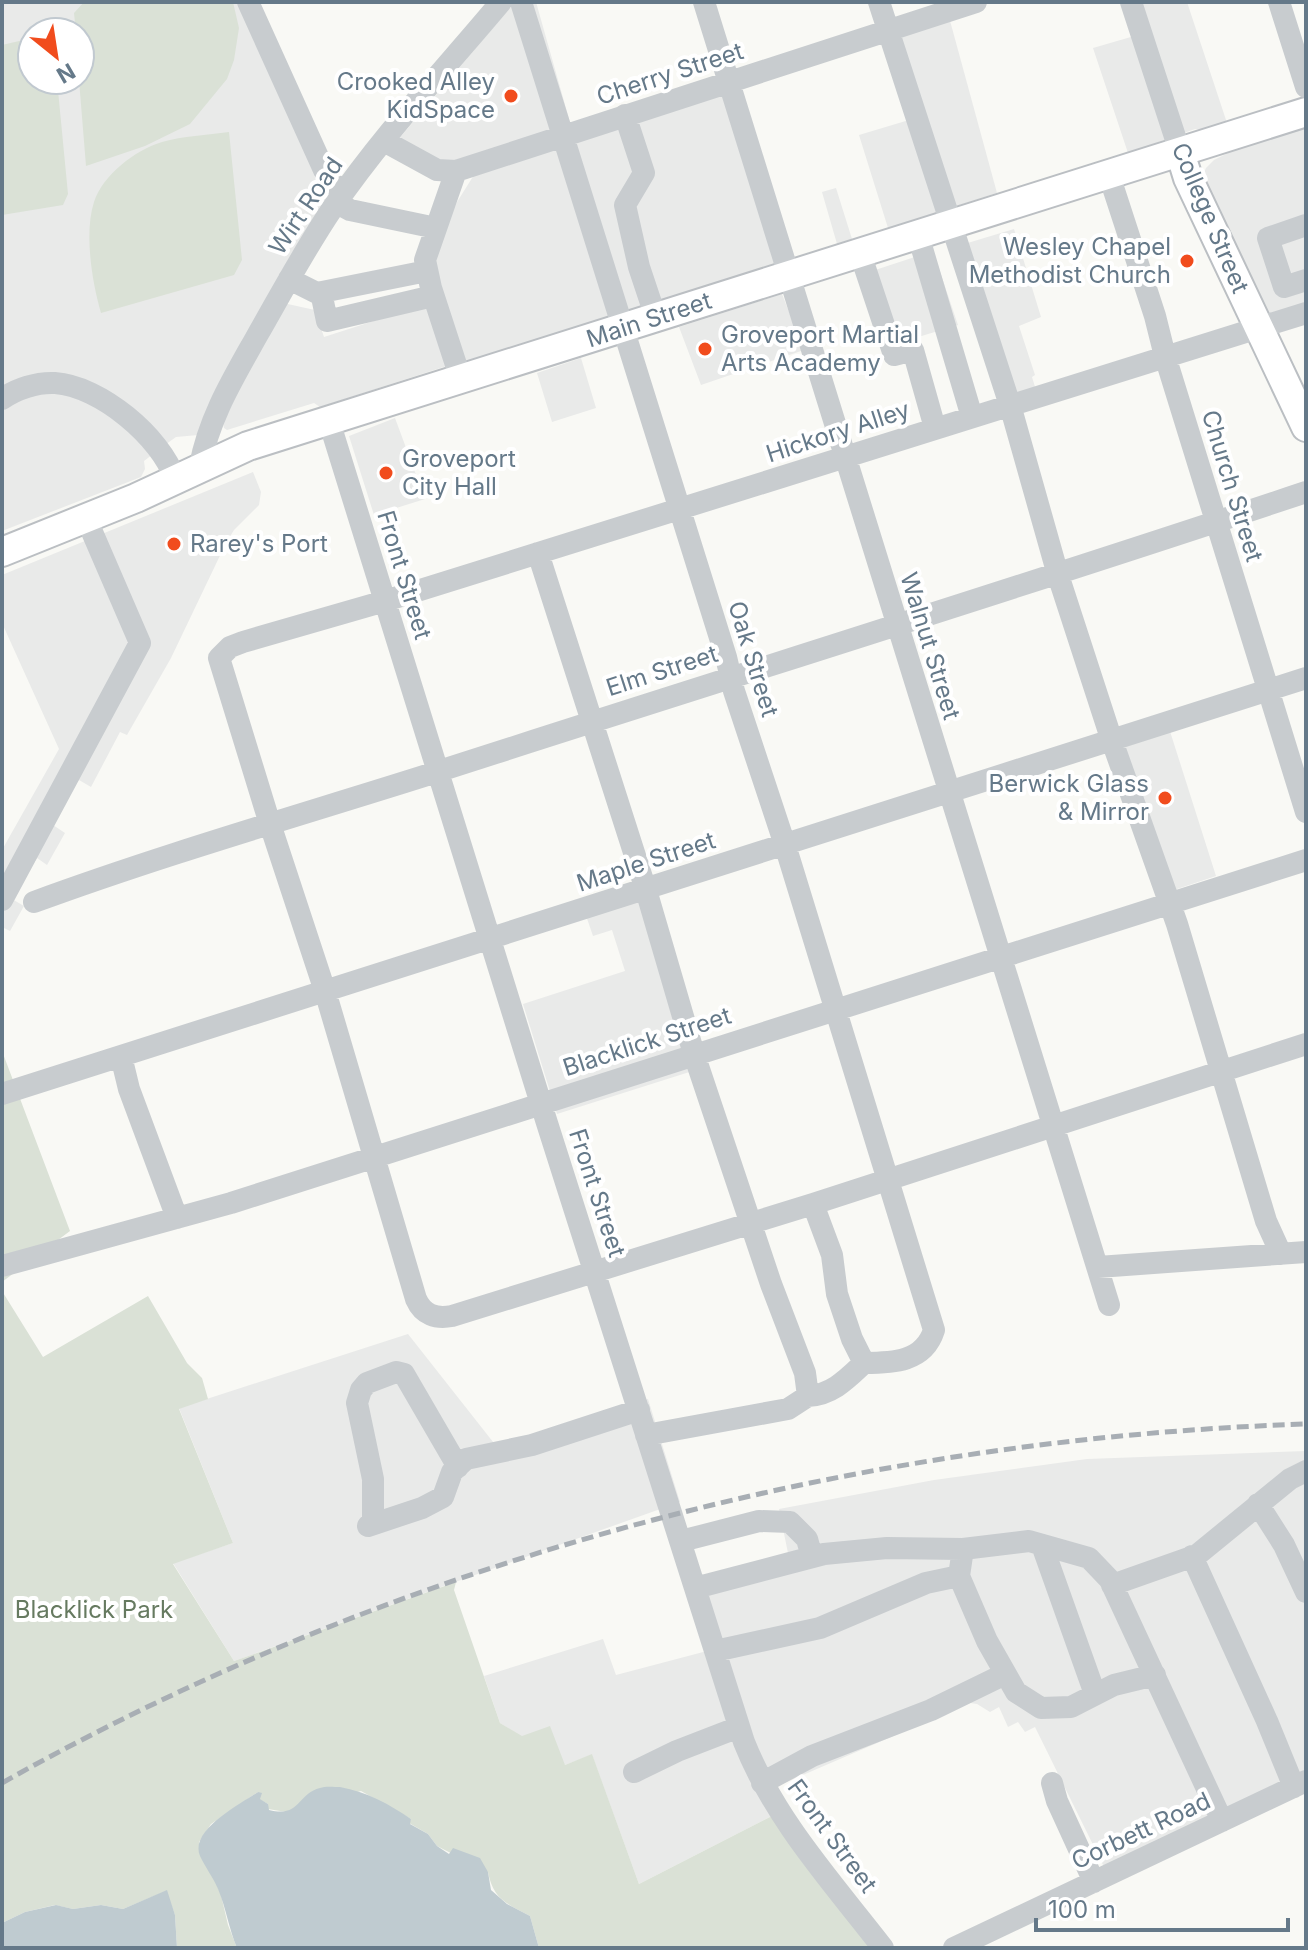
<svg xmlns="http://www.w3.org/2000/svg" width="1308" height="1950" viewBox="0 0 1308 1950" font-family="Inter,sans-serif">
<rect width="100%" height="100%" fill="#f9f9f5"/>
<!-- built -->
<path fill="#e9eae9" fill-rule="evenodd" d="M2,2H248L344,192L198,435L176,437L169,442L144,461L145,469L141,477L2,531ZM32,32H80V80H32Z
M515,2H536L571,126L718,79L776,267L467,365L462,361L320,407L314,403L227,430L224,428L222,420L283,303L315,310L324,337L442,299L432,264L436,250L457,202L474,175L449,166L397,141Z
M1138,2H1187L1227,123L1205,130L1195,129L1128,153L1093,48L1148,32Z
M946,6L997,193L888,228L859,135L919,117L888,25Z
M1306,128V305L1264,316L1201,179L1206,168L1214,160L1230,152Z
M836,188L852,239L837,244L822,192Z
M1014,229L1041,317L1019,326L1035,375L1032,377L1036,390L1013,397L961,245Z
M933,251L958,325L885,347L860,275Z
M782,294L804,350L701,385L679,327Z
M581,358L596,408L552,422L537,373Z
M395,418L425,499L374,515L349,436Z
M253,472L261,492L259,505L234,530L226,543L171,658L127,735L120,732L91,787L79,780L76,782L53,825L65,833L47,865L37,858L12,899L24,906L10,931L2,927V850L59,749L2,623V575Z
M1168,725L1216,876L1168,892L1118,741Z
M647,881L702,1068L557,1114L523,1004L625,971L612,930L593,936L582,904Z
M408,1334L497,1447L648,1399L680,1502L234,1661L173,1563L233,1543L179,1408Z
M1306,1451V1775L1106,1871L1035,1727L1025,1732L1018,1722L1008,1727L999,1707L990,1712L977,1704L970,1703L775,1787L761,1760L701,1579L789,1558L779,1509L934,1480L1087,1459Z
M603,1639L616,1675L707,1651L772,1816L639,1884L592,1755L565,1765L500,1723L484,1676Z"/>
<!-- green -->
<path fill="#dae1d6" d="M84,2H233L239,28L234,60L227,79L190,124L145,146L86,166L79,80L80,32H76L74,13Z
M32,38V80H57L68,194L63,205L2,215V45Z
M229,132L242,260L234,275L101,313C92,282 84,233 94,202C103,175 135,150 162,142C183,136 207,135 229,132Z
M2,1051L70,1231L2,1282Z
M2,1291L43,1357L148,1296L187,1363L202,1378L208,1399L179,1409L233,1543L173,1564L234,1661L456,1582L454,1590L500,1723L522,1736L550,1726L565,1765L592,1754L639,1884L772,1816L872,1948H539L530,1916C507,1904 493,1899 488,1872L437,1846L428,1834L409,1823L411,1819L361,1791L286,1812L268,1809V1804L259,1799L258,1792L211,1824L199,1842L221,1895L228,1925L237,1948H177L175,1915L166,1891L123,1909L101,1905L73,1909L55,1905L25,1912L2,1923Z"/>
<!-- water -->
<path fill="#bfcbd0" d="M340,1787C367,1792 389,1804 411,1819L410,1824L428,1834L437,1846L449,1854L453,1848L480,1858L488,1872L491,1890L507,1904L530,1916L539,1948H237C229,1929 226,1908 218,1889C213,1877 205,1867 200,1856C189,1830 241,1804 258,1792L262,1793L260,1799L268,1804L269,1810C300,1818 297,1794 320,1788C325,1786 334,1787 340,1787Z
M167,1890L175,1915L177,1948H2V1923L25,1912L56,1905L73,1909L101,1905L123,1909Z"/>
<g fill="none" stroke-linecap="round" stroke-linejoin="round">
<defs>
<path id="major" d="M1180,152L1188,178L1306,427
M2,552L136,498L248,446L1306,112"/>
</defs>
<!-- major casing -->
<use href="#major" stroke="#bbbfc3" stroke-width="32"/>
<!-- minor -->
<path stroke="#c8cccf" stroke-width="22" d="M248,2L324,170L332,183L344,192
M521,2L726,657L734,691L785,845L934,1330C924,1362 893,1363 864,1363C847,1379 832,1395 808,1396
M704,2L1109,1305
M879,2L1010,405L1058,575L1111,738L1177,924L1266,1221L1281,1254
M1131,2L1180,152
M1279,2L1306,87
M625,115L644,173L625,205L639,267L656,318
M384,141L437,170L456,171L976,2
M456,171L425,260L431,288L461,380
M1109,175L1155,316L1165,356L1306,812
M337,203L350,210L436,228
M1306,225L1268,238L1284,287L1306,280
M918,235L972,417
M860,253L894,355L913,350L935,428
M289,279L317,293L427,271
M321,292L327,321L433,296
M1306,313L385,601L243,642L230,647L219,658L270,824L325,991L416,1299C423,1315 436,1319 452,1316L813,1204L1306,1044
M2,399C16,389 37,382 55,383C100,386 161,437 175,479
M329,421L547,1123L744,1742C775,1820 832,1882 883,1948
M200,466C209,417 234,377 258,334C282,292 305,249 332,209C382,136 444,70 501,2
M538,553L646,890L694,1054L771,1284L805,1373L808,1396L788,1409L646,1435
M2,900L140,643L86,518
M34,902C162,855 294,817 424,776C718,681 1013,590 1306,492
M121,1056L129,1089L177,1218
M2,1094C437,956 871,815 1306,678
M813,1204L832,1255L837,1294L852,1339L864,1363
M2,1266L231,1203L1306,860
M1098,1267L1306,1252
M1258,1504L1284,1545L1306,1592
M373,1524V1479L357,1403L361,1390L367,1383L396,1372L404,1374L458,1467
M368,1526L422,1508L443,1497L452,1472L466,1459L532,1445L639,1410
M681,1541L759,1521L790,1522L807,1539L812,1557
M1042,1545L1095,1694
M1192,1556L1267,1721L1294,1787
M959,1576L987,1641L1016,1692L1041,1708L1071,1707L1114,1685L1155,1675
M1112,1585L1197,1555L1290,1479L1306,1471
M695,1588L824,1554L887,1548L963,1549L1029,1541L1089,1558L1110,1580L1222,1821
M715,1651L820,1628L926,1583L959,1576L963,1549
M634,1772L677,1751L739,1727
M762,1783L812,1756L931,1710L1005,1674
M1052,1783L1057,1801L1094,1882
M954,1948L1306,1781"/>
<!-- major -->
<use href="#major" stroke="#fff" stroke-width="28"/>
<!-- rail -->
<path stroke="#a8aeb4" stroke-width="5" stroke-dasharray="12 6" stroke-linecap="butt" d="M2,1783C398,1560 853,1439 1306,1424"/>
</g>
<!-- markers -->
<g fill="#f14c1d" stroke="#fff" stroke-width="3">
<circle cx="511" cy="96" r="8"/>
<circle cx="1187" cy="261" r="8"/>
<circle cx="705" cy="349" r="8"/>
<circle cx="386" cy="473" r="8"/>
<circle cx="174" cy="544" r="8"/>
<circle cx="1165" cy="798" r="8"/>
</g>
<g text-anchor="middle" stroke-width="8" stroke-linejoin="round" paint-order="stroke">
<!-- street labels -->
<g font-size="24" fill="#657989" stroke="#fff">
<text transform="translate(670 74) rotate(-18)" y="8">Cherry Street</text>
<text transform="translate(306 206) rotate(-56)" y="8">Wirt Road</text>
<text transform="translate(1210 218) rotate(67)" y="8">College Street</text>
<text transform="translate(649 320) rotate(-18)" y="8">Main Street</text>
<text transform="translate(838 432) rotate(-18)" y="8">Hickory Alley</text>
<text transform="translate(1232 486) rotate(73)" y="8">Church Street</text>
<text transform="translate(404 575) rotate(73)" y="8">Front Street</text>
<text transform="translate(930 646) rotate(73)" y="8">Walnut Street</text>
<text transform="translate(753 659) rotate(73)" y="8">Oak Street</text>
<text transform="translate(662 671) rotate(-18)" y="8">Elm Street</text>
<text transform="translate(646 862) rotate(-18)" y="8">Maple Street</text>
<text transform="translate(647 1042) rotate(-18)" y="8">Blacklick Street</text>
<text transform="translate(597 1193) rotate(72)" y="8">Front Street</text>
<text transform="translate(1141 1831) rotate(-25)" y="8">Corbett Road</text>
<text transform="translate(832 1836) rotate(54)" y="8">Front Street</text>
</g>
<!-- poi labels -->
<g font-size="24" fill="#657989" stroke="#fff" text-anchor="end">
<text x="495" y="90">Crooked Alley<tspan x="495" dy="28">KidSpace</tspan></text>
<text x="1171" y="255">Wesley Chapel<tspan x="1171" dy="28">Methodist Church</tspan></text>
<text x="721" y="343" text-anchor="start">Groveport Martial<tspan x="721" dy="28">Arts Academy</tspan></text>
<text x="402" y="467" text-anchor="start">Groveport<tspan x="402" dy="28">City Hall</tspan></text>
<text x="190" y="552" text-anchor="start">Rarey's Port</text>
<text x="1149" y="792">Berwick Glass<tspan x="1149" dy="28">&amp; Mirror</tspan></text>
</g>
<!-- park labels -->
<g font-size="24" fill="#667a60" stroke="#fff">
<text x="94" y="1618">Blacklick Park</text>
</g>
</g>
<!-- border -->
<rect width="1308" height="1950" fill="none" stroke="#657989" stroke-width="8"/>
<!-- north arrow -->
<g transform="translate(56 56) rotate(150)"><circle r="38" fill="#ffffff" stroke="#c1c9d0" stroke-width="2"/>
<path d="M0-6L14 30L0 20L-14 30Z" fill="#f14c1d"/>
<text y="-12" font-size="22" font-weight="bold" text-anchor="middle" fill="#657989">N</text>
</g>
<!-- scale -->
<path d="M1036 1918v12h252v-12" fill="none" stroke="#657989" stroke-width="4"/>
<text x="1048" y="1918" font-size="24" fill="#657989" stroke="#ffffff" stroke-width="6" paint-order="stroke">100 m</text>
</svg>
